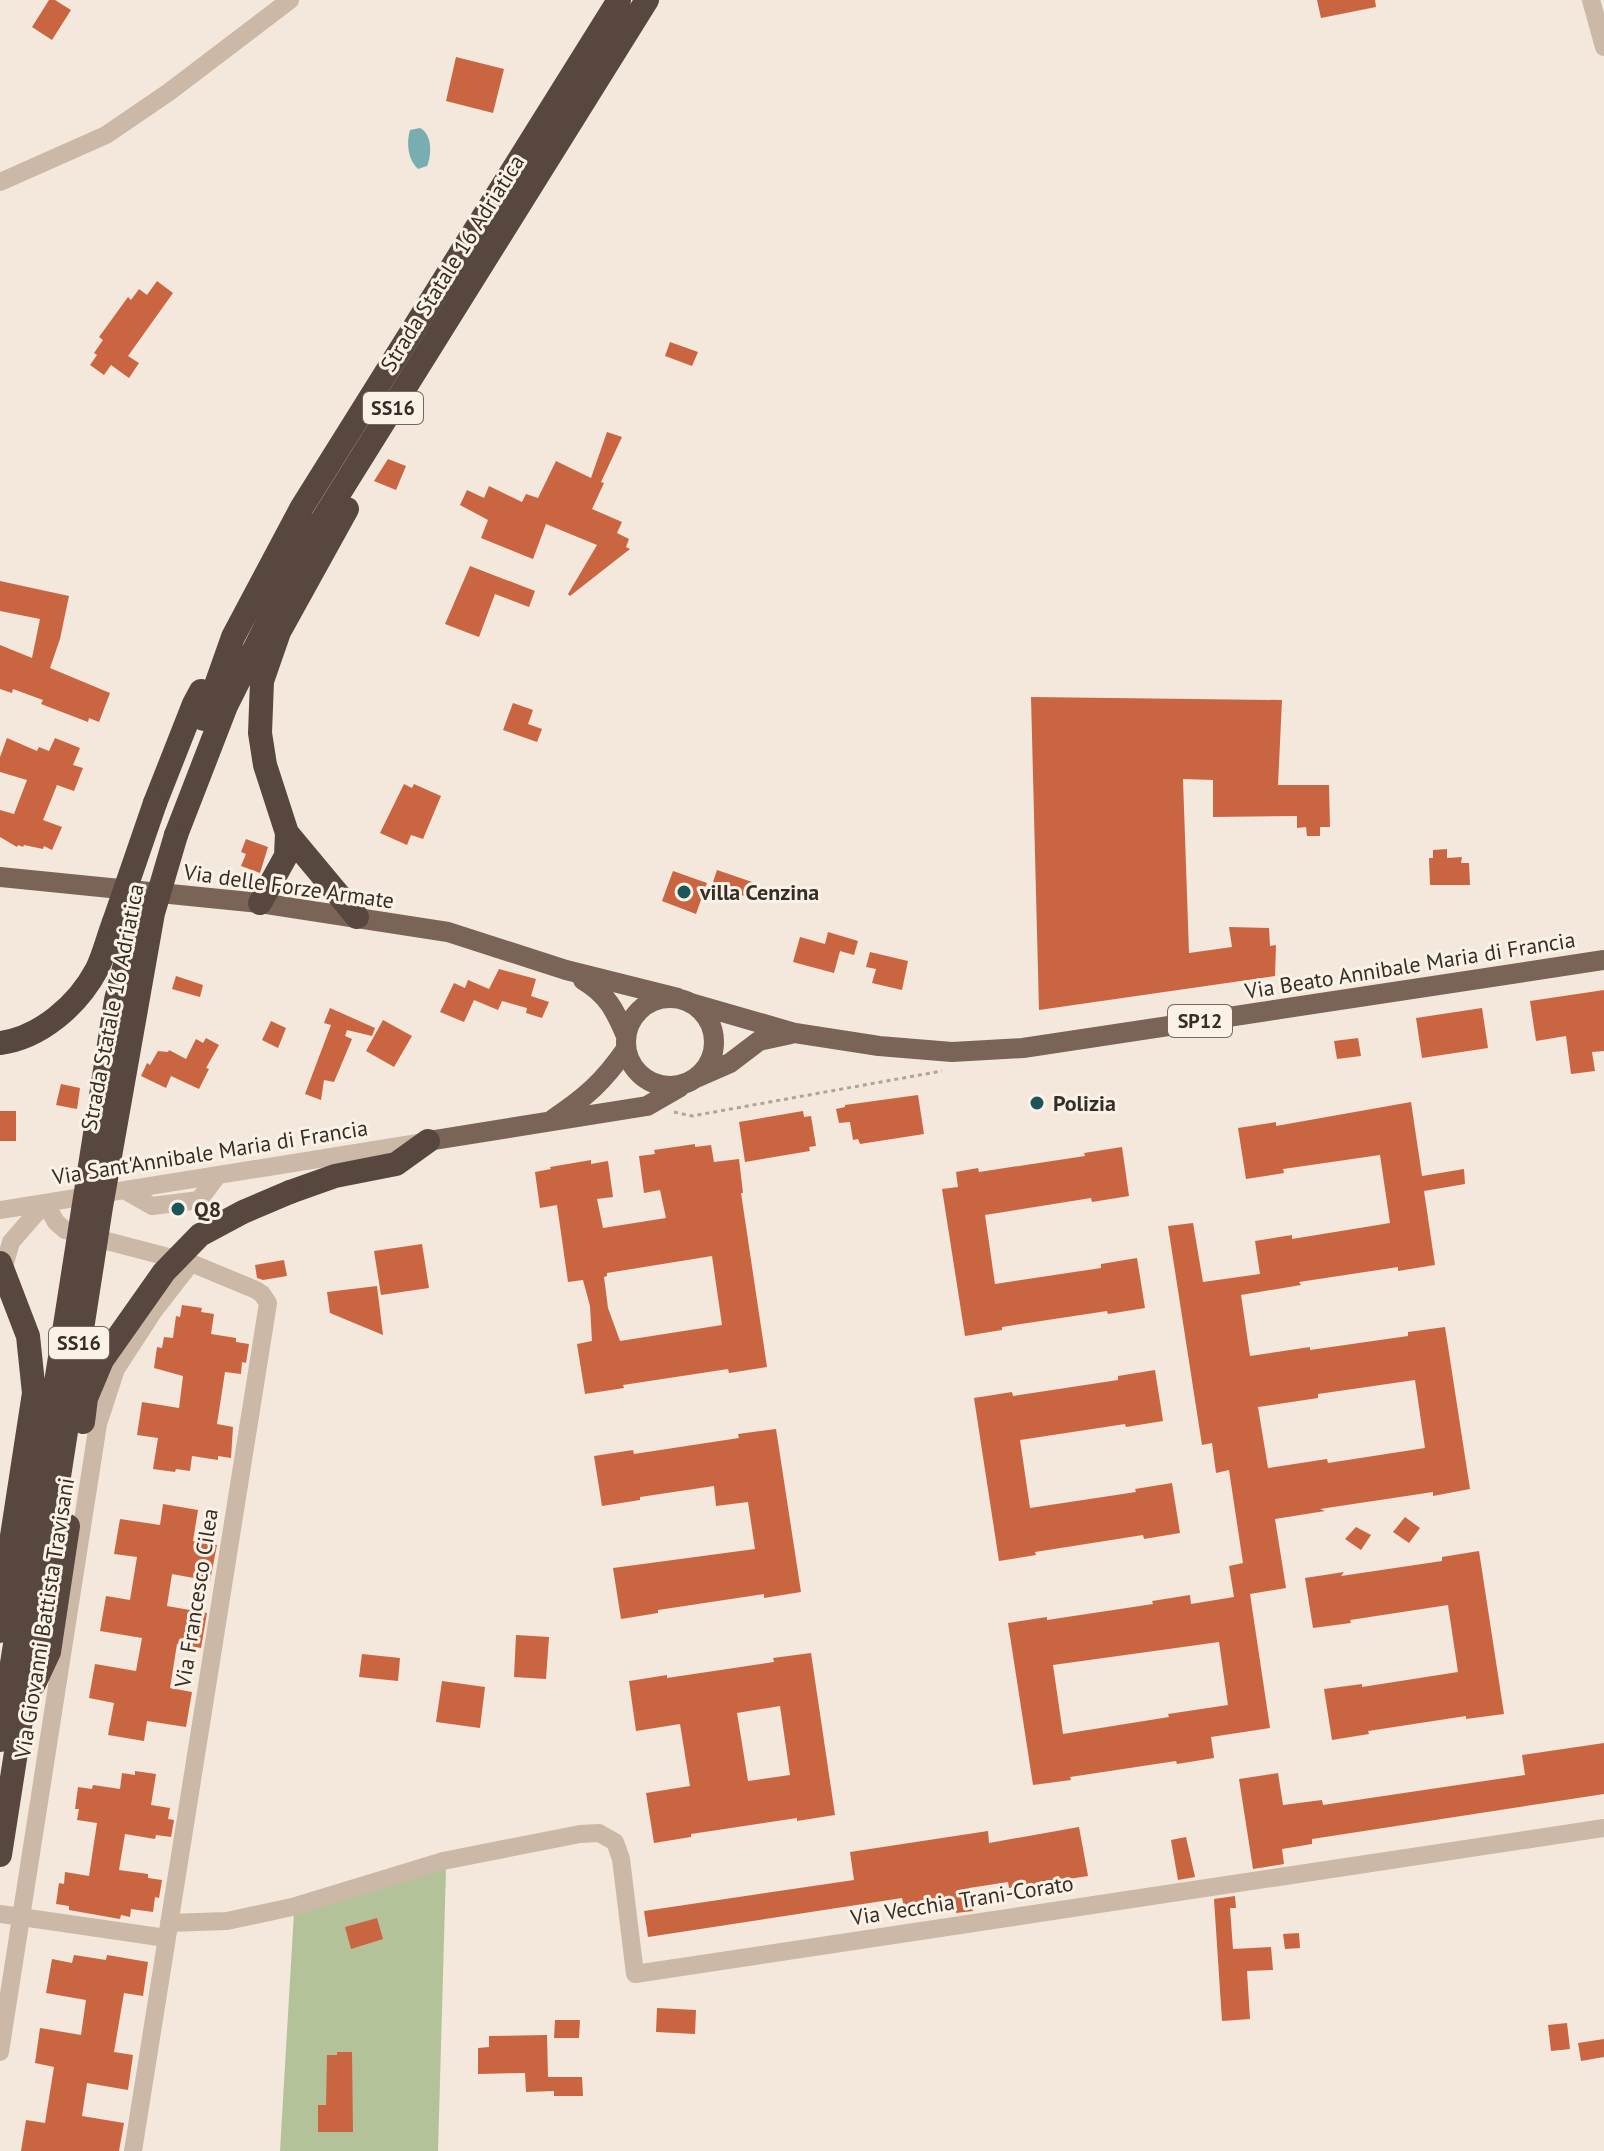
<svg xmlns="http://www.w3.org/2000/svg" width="1604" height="2151" viewBox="0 0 1604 2151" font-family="'PT Sans',sans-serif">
<rect width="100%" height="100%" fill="#f3e8db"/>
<!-- green -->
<path fill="#b4c29a" d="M446,1869L438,2151H280L294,1912Z"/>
<!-- water -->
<path fill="#79aeb1" d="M420,128C432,134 432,154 427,166L418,169C408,160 406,143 410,130Z"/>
<!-- building -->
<path fill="#ca6541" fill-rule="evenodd" d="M49,0H55L71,10L52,40L32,27Z
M1317,0H1375L1376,7L1321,18Z
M456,57L504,69L493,113L446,101Z
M157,281L173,293L128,356L139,363L129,378L111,365L104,375L90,365L97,355L94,353L103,340L99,337L128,297L131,300L139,289L147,295Z
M670,342L698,352L692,366L665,356Z
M607,432L622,437L601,482L604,483L592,509L622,522L617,533L629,539L626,547L630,549L570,596L568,594L597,545L546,524L533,559L481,538L488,520L460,505L467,490L484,498L489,486L522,502L526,494L538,498L556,461L591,478Z
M388,459L406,466L396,490L374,481Z
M470,566L535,591L529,607L495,594L479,637L445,624Z
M0,581L69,596L60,639L50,668L110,693L99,722L89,718L88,722L41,704L43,700L13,689L12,693L0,689V645L32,658L40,619L0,611Z
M1031,697L1282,700L1278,785H1329L1330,827H1320V836H1307L1306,827L1297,828V816L1213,817V780L1183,779L1189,953L1232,947L1229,927L1269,928L1270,946L1276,945L1275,976L1039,1010Z
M513,703L533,710L528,724L542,729L537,742L503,730Z
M7,738L37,751L39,747L49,751L55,738L80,748L73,765L83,768L74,791L57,785L43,820L62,827L52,850L44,846L43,849L24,845L23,847L18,845L17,847L0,837V810L14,814L27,780L0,772V757Z
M404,784L412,788L414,784L441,796L423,839L411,835L407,845L380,833Z
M246,839L268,847L260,873L241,866L246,854L241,852Z
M1447,849V858L1462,857L1461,863H1469L1470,885H1430L1429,858H1433V850Z
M717,870L755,883L750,898L712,885Z
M673,871L707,883L696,914L662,901Z
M828,932L858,941L854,955L840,951L834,973L793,962L800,937L825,944Z
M870,952L908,961L902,990L872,983L876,969L866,967Z
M499,969L536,979L531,996L549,1002L542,1018L526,1013L527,1008L502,1001L498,1010L474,1000L464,1022L440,1012L454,983L465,988L468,980L489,989Z
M176,976L203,985L200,997L172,989Z
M1604,990V1051L1592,1052L1595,1071L1571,1074L1566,1036L1536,1041L1530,1001Z
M330,1008L375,1028L372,1036L347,1030L345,1036L352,1039L334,1082L324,1080L321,1100L305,1094L331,1025L324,1023Z
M1482,1008L1488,1048L1422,1058L1416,1018Z
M383,1020L412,1036L394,1067L366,1051Z
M271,1021L286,1028L278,1048L262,1040Z
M206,1038L219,1045L206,1068L209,1069L199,1089L171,1076L166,1088L141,1076L147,1063L150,1065L158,1051L168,1052L169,1050L186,1059L196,1039L203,1043Z
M1358,1038L1361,1056L1337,1059L1334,1041Z
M61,1084L80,1088L77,1109L56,1105Z
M918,1095L924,1134L860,1144L858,1139L853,1140L850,1122L839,1123L836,1109L845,1107V1105Z
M1411,1102L1422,1176L1464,1169L1465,1184L1424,1191L1435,1265L1398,1271V1267L1299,1282L1301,1285L1241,1295L1250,1356L1310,1347V1350L1408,1336V1332L1445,1327L1470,1489L1433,1496V1492L1320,1509L1325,1511L1275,1519L1286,1588L1250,1594L1270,1728L1211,1737L1214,1758L1177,1764L1176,1761L1070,1777L1071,1780L1033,1785L1008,1623L1047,1617V1620L1153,1604L1152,1601L1190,1595L1191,1604L1234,1597L1229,1566L1243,1563L1229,1470L1216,1473L1212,1443L1202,1445L1168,1226L1193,1223L1203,1282L1260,1274L1255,1241L1292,1235V1239L1390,1223L1380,1155L1283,1169L1284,1173L1246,1179L1238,1128L1276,1122V1126ZM1415,1380L1425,1448L1328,1463L1327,1459L1268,1468L1258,1407L1318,1398V1394ZM1219,1642L1228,1705L1168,1714L1169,1717L1063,1734L1053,1665Z
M0,1111H16V1141H0Z
M803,1111L804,1117L811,1116L816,1146L809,1147L810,1151L745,1162L739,1122Z
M695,1144V1147L711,1145L714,1162L739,1159L743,1193H741L767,1367L729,1373L728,1369L623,1385L624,1388L585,1394L577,1344L592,1341L590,1306L583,1280L568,1282L557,1205L540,1208L535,1172L551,1169L550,1167L591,1160V1164L608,1161L613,1197L597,1199L603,1228L666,1218L660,1190L644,1193L639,1156L655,1154L654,1150ZM712,1256L722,1325L620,1341L608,1308L604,1277L607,1276V1273Z
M1122,1147L1129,1196L1092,1202L1091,1198L985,1215L995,1284L1101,1268V1264L1137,1258L1145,1308L1108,1314L1107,1311L1002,1327V1330L965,1336L942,1189L958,1187L956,1172L978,1168L979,1172L1085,1156L1084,1153Z
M422,1244L429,1288L381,1295L374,1251Z
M284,1260L287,1276L263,1280L257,1278L255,1265Z
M377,1286L383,1335L330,1313L327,1292Z
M182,1305L202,1308L201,1312L214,1314L211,1334L236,1338V1342L249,1344L246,1363L242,1362L241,1374L225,1372L217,1424L233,1427L231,1458L218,1456V1460L192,1456L190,1471L176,1469L175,1472L153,1469L158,1438L137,1435L142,1402L179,1408L183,1376L154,1368L157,1347L162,1348L164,1337L173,1338L176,1316L180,1317Z
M1155,1370L1163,1421L1126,1427L1125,1424L1020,1440L1030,1508L1136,1492L1135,1489L1172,1483L1180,1533L1144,1539L1143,1535L1035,1552L1036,1555L999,1561L974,1398L1012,1392L1013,1396L1118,1380V1376Z
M776,1429L801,1592L764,1598V1594L658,1610V1613L621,1619L613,1568L755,1549L748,1502L716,1506L714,1486L640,1497V1500L602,1506L594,1456L633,1450L634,1454L739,1438L738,1434Z
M163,1504L198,1510L193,1541L217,1545L210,1581L172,1574L167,1606L207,1613L201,1648L177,1644L170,1688L192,1692L186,1727L147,1721L144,1741L108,1735L114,1703L89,1698L95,1664L136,1671L142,1638L100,1631L106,1596L130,1600L137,1557L114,1554L120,1519L160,1525Z
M1405,1517L1420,1528L1409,1543L1393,1532Z
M1356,1527L1371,1535L1361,1550L1345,1539Z
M1479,1551L1504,1714L1466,1719V1716L1368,1731L1369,1734L1332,1740L1324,1689L1362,1684V1687L1458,1672L1448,1605L1350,1620L1351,1623L1313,1628L1305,1578L1344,1572L1341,1576L1442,1561V1557Z
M516,1635L549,1637L546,1679L514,1677Z
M811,1653L835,1815L797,1821V1818L691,1834V1837L654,1843L646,1793L690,1786L680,1724L636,1731L629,1681L667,1675V1678L774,1662L773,1658ZM780,1706L790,1775L748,1781L737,1713Z
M362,1654L400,1658L398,1681L359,1677Z
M442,1681L485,1687L480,1728L436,1722Z
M1604,1743V1794L1312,1839V1844L1282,1849L1284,1864L1253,1869L1239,1779L1278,1773L1283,1805L1322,1800L1323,1805L1525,1775L1522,1755Z
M135,1771L156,1774L151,1805L170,1808L168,1819L174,1820L171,1837L156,1835L155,1839L125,1834L119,1870L148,1874V1878L162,1880L159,1898L155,1897L153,1912L131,1909L130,1917L121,1915L120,1919L69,1910V1906L56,1904L59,1883L64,1884L65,1872L89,1876L97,1823L77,1820L79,1809H75L78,1787L92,1789L93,1785L120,1789L122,1773L135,1775Z
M1079,1827L1088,1876L1009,1888L1008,1882L969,1888L973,1911L956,1913L954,1899L904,1907L902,1898L648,1937L644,1911L854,1880L850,1852L988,1831L989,1843Z
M1186,1837L1195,1877L1178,1880L1171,1840Z
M1235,1896L1236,1908H1230L1233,1949L1271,1947L1273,1970L1247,1971L1250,2019L1222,2021L1214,1899Z
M377,1918L383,1939L351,1949L345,1927Z
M1299,1933L1300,1948L1285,1949L1283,1934Z
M74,1955L106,1960L107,1955L148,1962L143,1996L124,1993L114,2052L133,2055L128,2090L87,2083L82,2116L124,2123L119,2151H21L26,2120L45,2123L54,2067L35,2063L40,2028L81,2035L86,2000L46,1993L52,1959L72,1963Z
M657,2008L696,2010L695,2034L656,2032Z
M555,2020H580L579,2038H554Z
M1567,2023L1570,2049L1551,2051L1548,2025Z
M547,2035L548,2077H582L583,2096H554V2091L526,2092L525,2073L478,2074V2048L489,2047V2036Z
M1604,2039V2057L1581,2061L1578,2043Z
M337,2052H352L353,2132H318V2105H326L327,2055H337Z"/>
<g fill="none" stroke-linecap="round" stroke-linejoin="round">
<!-- path -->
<path stroke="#b7a290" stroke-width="3" stroke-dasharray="4 4" stroke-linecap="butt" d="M674,1112L692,1116L942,1071"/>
<!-- minor -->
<path stroke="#cbb8a6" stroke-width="18" d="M1591,0L1604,47
M0,182L106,135L169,92L290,0
M124,1190L152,1206L199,1200L218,1175
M45,1203L56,1222L65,1230L191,1263L256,1290L262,1294L268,1303L133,2151
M0,1210L424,1142
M1,1277L11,1242L45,1203
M0,1914L166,1938
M169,1923L227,1921L292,1907L443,1861L580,1834L599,1833L615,1842L621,1859L635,1974L1604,1828
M0,2052L98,1424L116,1369L153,1312L191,1263"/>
<!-- major -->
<path stroke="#7a6458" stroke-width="20" d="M0,877L260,903L448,932L566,970L678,998
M583,980C607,994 615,1010 626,1036
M626 1042a44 44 0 1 1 88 0a44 44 0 1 1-88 0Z
M691,1003L795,1033L879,1046L952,1052L1023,1048L1604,960
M698,1077L730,1063L759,1041L791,1034
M553,1119C585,1098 604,1081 626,1049
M428,1141L647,1106L680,1087"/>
<!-- highway -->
<path stroke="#58473e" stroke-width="24" d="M347,509L279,632L262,681L260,733L265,765L287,833L357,917
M204,719L233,637L302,507L619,0
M155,803L194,704L201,691
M176,835L226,706L305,548L647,0
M260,903L286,856L287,833
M0,1043C40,1038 78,1005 97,969C104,955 108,937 114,922
M290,1192L335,1176L396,1164L428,1141"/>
<!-- highway-bridge -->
<path stroke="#58473e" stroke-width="24" d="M114,922L155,803
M0,1263L28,1336L34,1393L6,1575L0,1631
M83,1422L86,1398L102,1360L164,1272L200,1235L243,1212L290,1192
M34,1684L49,1652L68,1526
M0,1740L116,1000L140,905
M0,1855L101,1207L153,913L176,835"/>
</g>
<!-- markers -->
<g fill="#1b555a" stroke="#faf2e7" stroke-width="3">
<circle cx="684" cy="892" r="8"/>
<circle cx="1037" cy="1103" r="8"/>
<circle cx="178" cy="1209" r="8"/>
</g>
<g text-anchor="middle" stroke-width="6" stroke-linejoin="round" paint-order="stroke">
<!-- shield labels -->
<g fill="#faf2e7" stroke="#726861" stroke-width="2">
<rect x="363" y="392" width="60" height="32" rx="6"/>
<rect x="1168" y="1005" width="64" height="32" rx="6"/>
<rect x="49" y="1327" width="60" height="32" rx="6"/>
</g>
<g font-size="20" font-weight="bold" fill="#372d27">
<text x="393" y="415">SS16</text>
<text x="1200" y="1028">SP12</text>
<text x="79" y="1350">SS16</text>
</g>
<!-- street labels -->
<g font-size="22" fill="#372d27" stroke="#faf2e7">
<text transform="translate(452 263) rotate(-58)" y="8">Strada Statale 16 Adriatica</text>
<text transform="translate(289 886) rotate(8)" y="8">Via delle Forze Armate</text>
<text transform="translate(1410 965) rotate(-9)" y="8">Via Beato Annibale Maria di Francia</text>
<text transform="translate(112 1007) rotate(-79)" y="8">Strada Statale 16 Adriatica</text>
<text transform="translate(210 1152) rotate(-9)" y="8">Via Sant'Annibale Maria di Francia</text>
<text transform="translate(196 1598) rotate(-81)" y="8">Via Francesco Cilea</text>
<text transform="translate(44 1618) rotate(-81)" y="8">Via Giovanni Battista Travisani</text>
<text transform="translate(962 1900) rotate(-9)" y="8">Via Vecchia Trani-Corato</text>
</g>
<!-- poi labels -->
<g font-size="22" font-weight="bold" fill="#372d27" stroke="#faf2e7" text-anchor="start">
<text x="700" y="900">villa Cenzina</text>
<text x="1053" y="1111">Polizia</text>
<text x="194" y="1217">Q8</text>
</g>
</g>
</svg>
